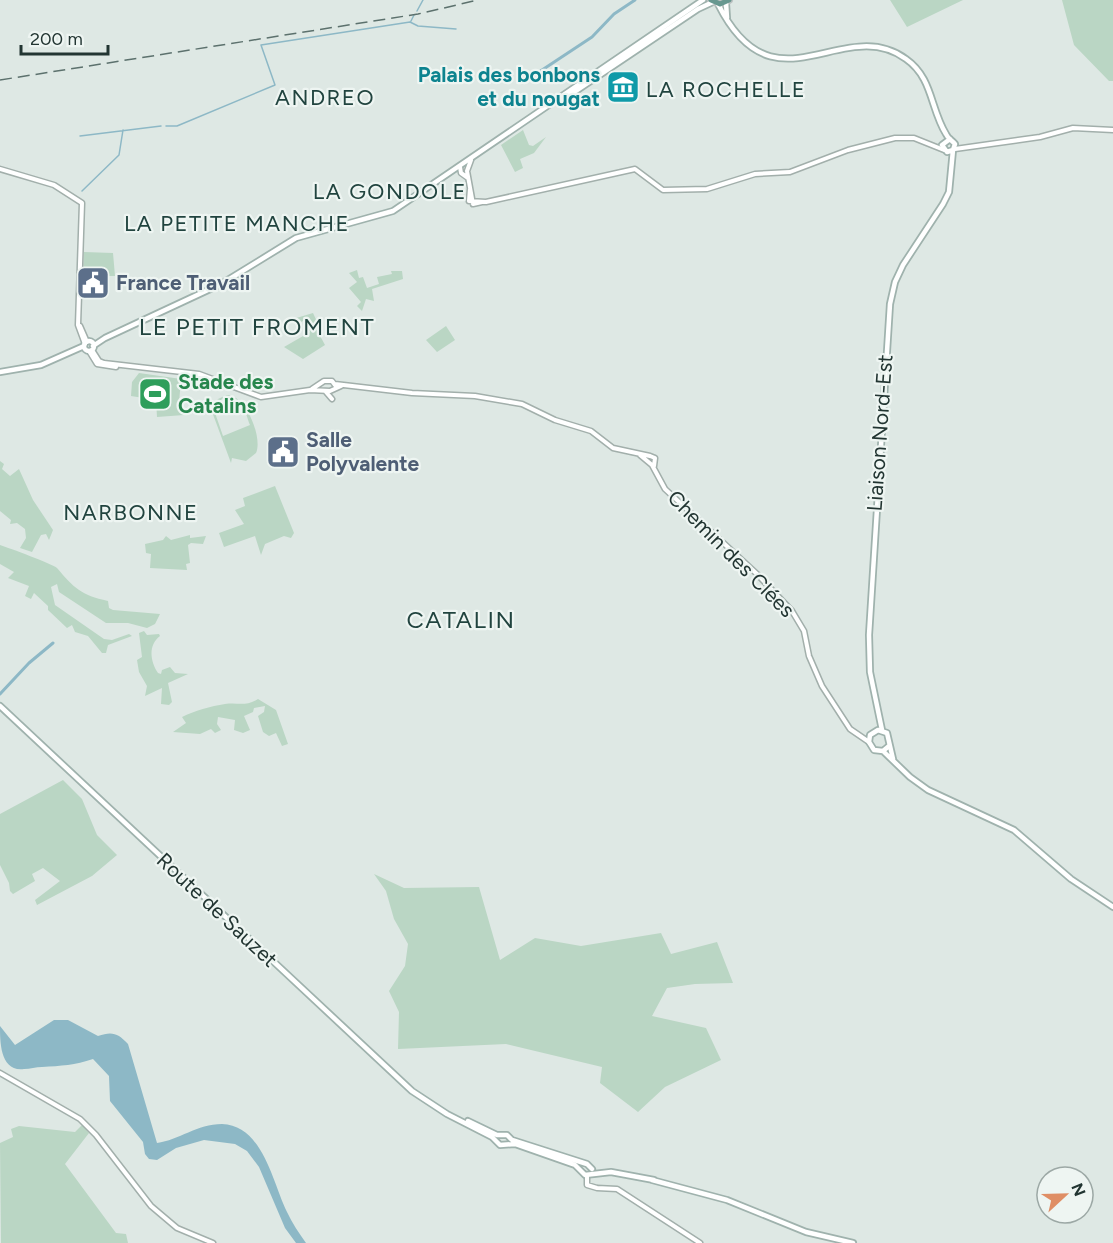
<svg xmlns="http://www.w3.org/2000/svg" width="1113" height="1243" viewBox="0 0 1113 1243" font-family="Figtree,sans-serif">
<rect width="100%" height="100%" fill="#dee8e4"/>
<!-- green -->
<path fill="#bad6c4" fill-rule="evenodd" d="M890,0H963L907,27Z
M1062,0H1113V81H1109L1074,45Z
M523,130L529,145L533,146L546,137L534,153L520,159L523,168L515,172L501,145Z
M84,252L113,253L115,276H83Z
M357,270L359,278L363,277L367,288L379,284L377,277L392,274L391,271H402L403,279L372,289L374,301L366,299L362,311L357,306L361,302L349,288L357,282L349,273Z
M313,313L321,330L318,332L325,345L303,359L284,347L310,332L303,321L299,323L293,319Z
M446,326L455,340L437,352L426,340Z
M139,373L181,379L179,403L183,406L184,415L157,417L156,400L131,396L132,382Z
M227,395C246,395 263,438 256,453L246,461L232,458L231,463L211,409L218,399ZM225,397C243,396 245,412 250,425L223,436L214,410L218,402Z
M0,461L4,464L2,469L10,476L19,469L33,500L53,530L49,540L46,534L41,535L32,552L20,548L26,538L25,529L17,523L10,524L11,520L0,511Z
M275,486L294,533L291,538L284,536L265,544L261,555L255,536L224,547L219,533L244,524L235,510L245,506L243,498Z
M190,535V538L206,536L203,544L191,543L188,545L190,563L186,564L187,570L150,568L151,554L146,553L145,544L163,540L166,536L171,540Z
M0,545C9,548 53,564 57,568C74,588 81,595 108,601L109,608L113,610L160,614L155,624L147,628L128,623H106L59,592L57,584L51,587L55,605L104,639L112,640L129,634L132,636L108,645L106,653H102L88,636L75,632L72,625L67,628L48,610V606L34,593L31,599L25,596L29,586L8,578L14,572L0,564Z
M144,631L147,635L159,634L160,636C148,645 150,661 158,673L161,674L162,670L170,667L175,673L188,674L168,683L172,702L169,705L161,704L162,688L145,696L147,686L139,672L137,660L142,657L139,633Z
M258,699L276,710L288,744L282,746L276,733L269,736L263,732L258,716L264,712L265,706L254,708L253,712L244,716L250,730L243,733L234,730L235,720L218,717L217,724L221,730L215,733L211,729L200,734L173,732L186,723L182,717C194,711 211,706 225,704C238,702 245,707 258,699Z
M63,780L82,799L97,835L117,855L92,876L37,905L35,900L60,881L43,868L32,874L35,881L13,894L10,891L9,883L0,865V814Z
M374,874L404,888L479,887L500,960L535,938L581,946L661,933L671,954L717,942L733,983L695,984L667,988L652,1016L706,1028L721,1060L665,1087L638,1112L600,1083L602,1067L506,1044L398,1049L399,1012L389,991L405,966L408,944L394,919L386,891Z
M82,1125L89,1133L65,1164L116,1233L126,1234L128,1243H1L0,1143L13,1137L11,1129L19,1126L75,1132Z"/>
<!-- water -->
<path fill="#8db8c6" d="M54,1020H68L98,1036C112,1031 118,1033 128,1044L157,1143C179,1140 197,1124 222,1124C263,1125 273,1184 287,1212C292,1223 299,1233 306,1243H296L285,1228L259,1167L247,1151L235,1144L204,1140L176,1148L157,1160L149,1159L145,1154L143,1142L110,1101L109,1076L93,1059C75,1065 61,1066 42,1067C36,1067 30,1069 24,1069C0,1072 0,1042 0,1026L15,1045Z"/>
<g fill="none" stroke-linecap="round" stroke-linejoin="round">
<!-- stream -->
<path stroke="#8db8c6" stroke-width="1.5" d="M417,11L423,0
M411,21L414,15
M166,126H177L275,85L261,45L410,22L418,26L456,29
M80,136L161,126
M82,191L119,155L123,130"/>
<!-- canal -->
<path stroke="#8db8c6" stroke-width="3" d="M536,74L592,37L614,14L635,0
M0,694L29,663L53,643"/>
<defs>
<path id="tertiary" d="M955,149L1040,137L1073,128L1113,130
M471,160L467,171L473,204L482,202
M460,167L461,173L468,178
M0,169L54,185L82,203L78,325L85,344
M470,189L469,201L486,202L635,169L663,190L707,189L755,174L790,172L848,150L895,138H914L944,150
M80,326L87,342
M92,350L99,361L104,363L199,374L261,397L310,390L330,391L341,386
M89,351L97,364L116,367
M335,384L412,393L475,396L522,404L555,420L591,431L613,448L650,456
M312,389L324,381H332L335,385
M326,392L332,399
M640,455L652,465L665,489L757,574L792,611L804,631L809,656L822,686L850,729L869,742
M650,456L655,458L654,466
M0,1073L80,1119L96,1135L151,1206L177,1228L213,1243
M587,1176V1185L597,1188L617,1189L700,1243"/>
<path id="secondary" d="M726,3L727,18
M718,4C774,116 843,13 906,59C933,78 930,108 946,134C948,139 952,140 955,144L953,150L947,152L942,145L950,139
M564,99L698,9L713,2
M84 346a5 5 0 1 1 10 0a5 5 0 1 1-10 0Z
M93,346L105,338L223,283L296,238L393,211L703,0
M0,372L41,365L84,346
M0,706L412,1091L447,1114L492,1137L500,1145L515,1144L575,1165L585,1175L611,1172L654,1180
M882,730L870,672L869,635L890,304L895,282L903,265L943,204L949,192L953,150
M889,746L883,751L874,750L869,742L870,735L878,730L887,733L893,759
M883,751L910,777L928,790L1014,830L1071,879L1113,907
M468,1121L497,1135H507L512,1140L587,1164L592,1169
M652,1180L727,1200L806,1232L853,1243"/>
<path id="primary" d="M711,0L720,4L729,0"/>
</defs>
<!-- tertiary casing -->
<use href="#tertiary" stroke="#a2afab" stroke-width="7"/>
<!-- secondary casing -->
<use href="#secondary" stroke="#9fb2ad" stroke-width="8"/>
<!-- primary casing -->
<use href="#primary" stroke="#bdc2c2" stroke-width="8"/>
<!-- tertiary -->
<use href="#tertiary" stroke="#fff" stroke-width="4"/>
<!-- secondary -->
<use href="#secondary" stroke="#fff" stroke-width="4.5"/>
<!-- primary -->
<use href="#primary" stroke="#689890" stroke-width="5"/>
<!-- rail -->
<path stroke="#5c716d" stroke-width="1.5" stroke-dasharray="12 6" stroke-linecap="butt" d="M0,80L418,14L478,0"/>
</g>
<!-- icons -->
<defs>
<symbol id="museum-square" viewBox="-11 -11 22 22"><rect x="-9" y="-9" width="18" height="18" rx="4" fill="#0f9aa8" stroke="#eef5f2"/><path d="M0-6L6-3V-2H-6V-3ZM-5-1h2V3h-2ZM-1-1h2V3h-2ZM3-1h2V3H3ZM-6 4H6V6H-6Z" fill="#fff"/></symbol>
<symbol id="civic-square" viewBox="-11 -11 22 22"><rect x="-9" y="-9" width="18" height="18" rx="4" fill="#5c6f8a" stroke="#eef5f2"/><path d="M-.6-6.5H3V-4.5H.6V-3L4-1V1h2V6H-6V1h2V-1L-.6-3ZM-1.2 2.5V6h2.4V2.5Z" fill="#fff"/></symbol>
<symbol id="stadium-square" viewBox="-11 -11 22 22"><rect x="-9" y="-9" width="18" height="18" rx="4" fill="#2e9e5b" stroke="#eef5f2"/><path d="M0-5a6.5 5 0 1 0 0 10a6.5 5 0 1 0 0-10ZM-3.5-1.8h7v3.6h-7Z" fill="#fff"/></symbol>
</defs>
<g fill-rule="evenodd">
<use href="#museum-square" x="604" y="68" width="38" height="38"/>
<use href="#civic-square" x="74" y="264" width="38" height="38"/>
<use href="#stadium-square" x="136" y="375" width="38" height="38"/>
<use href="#civic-square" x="264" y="433" width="38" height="38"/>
</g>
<g text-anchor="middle" stroke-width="4.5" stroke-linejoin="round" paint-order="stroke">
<!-- culture labels -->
<g font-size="21" font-weight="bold" fill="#0d838f" stroke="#eef5f2" text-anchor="end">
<text x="600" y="82">Palais des bonbons<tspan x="600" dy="24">et du nougat</tspan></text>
</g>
<!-- service labels -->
<g font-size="21" font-weight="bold" fill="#4e5e75" stroke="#eef5f2" text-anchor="start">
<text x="116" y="290">France Travail</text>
<text x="306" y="447">Salle<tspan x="306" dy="24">Polyvalente</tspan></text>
</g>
<!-- leisure labels -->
<g font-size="21" font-weight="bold" fill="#27864d" stroke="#eef5f2" text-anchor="start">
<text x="178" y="389">Stade des<tspan x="178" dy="24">Catalins</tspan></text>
</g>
<!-- street labels -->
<g font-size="21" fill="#223532" stroke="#eef5f2">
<text transform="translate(880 433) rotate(-86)" y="7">Liaison Nord-Est</text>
<text transform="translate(731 554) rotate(45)" y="7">Chemin des Clées</text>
<text transform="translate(217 910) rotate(43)" y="7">Route de Sauzet</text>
</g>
<!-- neighbourhood labels -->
<g font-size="22" letter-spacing="1.5" fill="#21443f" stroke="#eef5f2">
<text x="726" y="97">LA ROCHELLE</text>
<text x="325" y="105">ANDREO</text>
<text x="390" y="199">LA GONDOLE</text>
<text x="237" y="231">LA PETITE MANCHE</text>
<text x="131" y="520">NARBONNE</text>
</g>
<!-- quarter labels -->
<g font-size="24" letter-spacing="1.5" fill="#21443f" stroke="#eef5f2">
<text x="257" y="335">LE PETIT FROMENT</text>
<text x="461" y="628">CATALIN</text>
</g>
</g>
<!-- north arrow -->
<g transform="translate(1065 1195) rotate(68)"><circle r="28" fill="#eef5f2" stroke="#9ca8a5" stroke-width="1.5"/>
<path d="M0-4.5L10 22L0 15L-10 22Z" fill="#df8e65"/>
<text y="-9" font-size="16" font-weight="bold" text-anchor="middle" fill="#223532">N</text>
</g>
<!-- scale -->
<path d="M21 45v9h87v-9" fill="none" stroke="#223532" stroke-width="3"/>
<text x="30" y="45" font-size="18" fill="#223532" stroke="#eef5f2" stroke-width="4.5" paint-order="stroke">200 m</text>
</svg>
